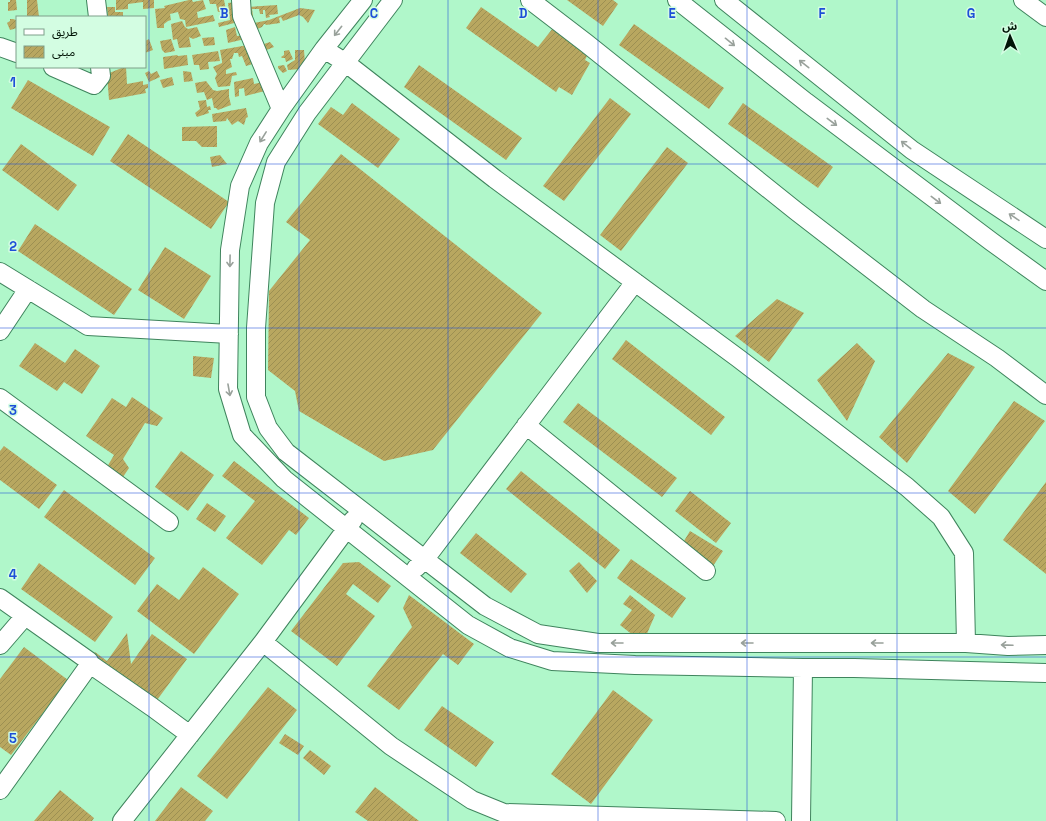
<svg xmlns="http://www.w3.org/2000/svg" width="1046" height="821" viewBox="0 0 1046 821" font-family="'Space Grotesk','Noto Sans Arabic',sans-serif">
<defs>
<pattern id="building-hatch" width="6" height="6" patternUnits="userSpaceOnUse"><rect width="6" height="6" fill="#b8a760"/><path d="M-1 1l2-2M0 6l6-6M5 7l2-2" fill="none" stroke="#9c8f52"/></pattern>
</defs>
<rect width="100%" height="100%" fill="#b0f7ca"/>
<!-- building -->
<path fill="url(#building-hatch)" d="M10,0H16L17,10L8,11V2H10Z
M27,0H37L39,17H27Z
M116,0H154V8L143,9V2L128,4V9L116,10Z
M189,0H192L193,2L203,0L206,9L197,12L198,18L213,15L215,21L186,27L185,20L180,19L178,12L170,14L171,20L168,21L164,24V28H157L155,9L165,8L164,6Z
M209,0H224L226,10L218,12L216,4H210Z
M567,0H613L618,4L603,26Z
M235,2L238,22L219,27L218,23L230,20L228,3Z
M277,5L278,14L269,15L270,17L266,18L265,10H263V14H260L259,9H252L253,16H248L247,7Z
M107,7H115V12H123V17H108Z
M481,7L538,47L553,28L589,52L585,60L590,63L572,95L559,87L556,92L466,28Z
M300,8L315,10L308,23L303,17L299,15L283,21L281,17L279,18L280,23L266,25L265,24H264L262,27L255,30L254,23L269,20Z
M10,19H13L16,20L17,28L10,30L7,23L10,21Z
M182,21L185,27L188,29L197,27L201,36L193,39L189,37L191,47L179,48L177,39L173,40L171,24Z
M634,24L724,88L709,109L619,45Z
M235,27L237,36L244,35L245,39L228,43L226,30Z
M214,37L215,45L204,46L202,38Z
M149,39L153,50L145,53V41Z
M171,39L175,51L165,53L162,50L160,41Z
M270,42L274,47L264,51L261,45Z
M248,45L253,64L246,66L242,56L239,57L238,53H234L232,59H230L232,67L226,70V74L236,72L237,75L232,76L230,86L218,87L215,78L217,74L213,67L222,63V61L220,50Z
M289,50L293,59L286,62L285,58H282L281,57L284,55V51Z
M295,50H304L305,64L300,65V69L288,70L287,65L295,60Z
M218,51L220,61L208,62L209,69L200,70L199,65H194L192,55Z
M177,55L178,56L187,55L188,65L164,69L163,57Z
M284,65L287,71L283,73L278,68V66Z
M419,65L522,138L506,160L404,87Z
M124,67H126L127,84L143,81V85L148,84V88L145,89L146,93L109,100L107,74Z
M149,71L151,74L157,71L160,77L149,82L145,73Z
M183,71L191,72L193,81L184,82Z
M172,77L174,85L163,88L160,80Z
M253,78L254,84L263,82L265,91L245,96L244,88L239,89V96L235,97L234,82Z
M28,80L110,127L93,156L11,108Z
M206,81L213,90L217,91L229,89V97L231,105L218,110L216,108H214L212,98L207,100L204,92L197,93L195,83Z
M610,98L631,114L564,201L543,186Z
M206,100L207,107L210,106L211,110H208L209,113L197,117L195,113L200,109L198,101Z
M352,103L400,139L378,168L318,124L331,107L343,115Z
M743,103L833,167L818,188L728,124Z
M246,108L248,117L246,118L244,125L238,121L232,125L227,118L226,121L213,122L212,114Z
M217,126V147H202L196,141H182V127Z
M128,134L229,202L211,229L110,161Z
M21,144L77,185L58,211L2,170Z
M667,147L688,163L621,251L600,235Z
M341,154L542,313L433,450L384,461L299,411L295,391L268,370L269,291L310,240L286,222Z
M220,155L227,164L212,167L210,157Z
M35,224L132,289L114,315L18,251Z
M165,247L211,276L184,319L138,290Z
M777,299L804,313L769,362L735,336Z
M626,340L725,417L711,435L612,359Z
M35,343L65,363L75,349L100,366L82,394L64,382L57,391L19,366Z
M857,343L875,361L847,421L817,380Z
M948,353L975,367L907,463L879,437Z
M193,356L214,358L211,378L193,376Z
M132,397L163,418L157,426L145,423L123,459L129,468L123,477L107,467L114,455L86,436L112,398L126,407Z
M1014,401L1045,421L975,514L948,491Z
M578,403L677,478L662,497L563,422Z
M4,446L57,485L39,509L0,480V451Z
M181,451L214,475L188,511L155,487Z
M234,461L309,518L296,535L289,530L262,565L226,538L255,501L222,476Z
M521,471L620,550L605,569L506,489Z
M1046,482V574L1003,540Z
M64,490L155,558L135,585L44,517Z
M690,491L731,523L716,543L675,511Z
M207,503L226,516L215,532L196,519Z
M690,531L723,551L713,566L681,546Z
M476,533L527,574L511,593L460,553Z
M631,559L686,598L672,618L617,578Z
M359,562L391,586L378,603L353,584L346,594L375,616L337,666L291,631L343,563Z
M579,562L597,581L587,593L569,571Z
M39,563L113,617L95,642L21,589Z
M203,567L239,594L194,654L137,611L157,584L179,600Z
M409,595L474,644L458,665L443,654L399,710L367,686L412,627L403,608Z
M630,595L655,615L643,643L620,625L632,610L623,604Z
M127,633L131,664L152,634L187,659L152,707L89,661L95,652L107,661Z
M24,647L68,680L11,755L0,747V679Z
M268,687L297,710L227,799L197,776Z
M613,690L653,720L591,804L551,774Z
M442,706L494,742L476,767L424,730Z
M285,734L304,746L298,755L279,743Z
M310,750L331,766L324,775L303,758Z
M181,787L213,811L205,821H155Z
M375,787L419,821H368L355,812Z
M60,790L94,818L92,821H34Z"/>
<g fill="none" stroke-linecap="round" stroke-linejoin="round">
<defs>
<path id="minor" d="M96,0L98,17
M241,0L242,16L281,109
M363,0L324,49L281,109L259,143L240,186L230,250L228,389L242,435L284,479L468,625L510,648L552,661L635,665L803,668H854L1046,673
M393,0L307,113L276,162L265,203L256,328V397L268,428L286,452L485,606L538,634L598,643H966L1008,646L1046,645
M530,0L586,43L796,211L923,309L997,358L1046,395
M677,0L806,102L992,242L1046,281
M724,0L912,150L1046,239
M1023,0L1046,17
M0,47L17,53
M324,49L346,63L495,179L738,358L907,487L941,517L964,553L966,643
M53,67L94,85L101,76L100,67
M0,272L88,326L229,334
M0,331L28,289
M0,398L169,522
M526,425L706,571
M416,568L425,559L635,282
M0,598L89,661L90,664L152,707L190,735
M263,642L391,746L472,800L504,813L776,821
M0,645L25,616
M0,790L90,664
M122,821L263,642L353,520
M801,821L803,668"/>
</defs>
<!-- minor casing -->
<use href="#minor" stroke="#3f845d" stroke-width="20"/>
<!-- minor -->
<use href="#minor" stroke="#fff" stroke-width="18"/>
</g>
<!-- one-way arrows -->
<defs><path id="oneway-shaft" d="M-6 0H5M1.5-3L5.5 0L1.5 3" fill="none" stroke-width="1.6" stroke-linecap="round" stroke-linejoin="round"/></defs>
<g stroke="#99a19b">
<use href="#oneway-shaft" transform="translate(338 31) rotate(128)"/>
<use href="#oneway-shaft" transform="translate(730 42) rotate(39)"/>
<use href="#oneway-shaft" transform="translate(804 64) rotate(-142)"/>
<use href="#oneway-shaft" transform="translate(832 122) rotate(37)"/>
<use href="#oneway-shaft" transform="translate(263 137) rotate(122)"/>
<use href="#oneway-shaft" transform="translate(906 145) rotate(-142)"/>
<use href="#oneway-shaft" transform="translate(936 200) rotate(37)"/>
<use href="#oneway-shaft" transform="translate(1014 217) rotate(-146)"/>
<use href="#oneway-shaft" transform="translate(230 261) rotate(91)"/>
<use href="#oneway-shaft" transform="translate(229 390) rotate(80)"/>
<use href="#oneway-shaft" transform="translate(617 643) rotate(-180)"/>
<use href="#oneway-shaft" transform="translate(747 643) rotate(-180)"/>
<use href="#oneway-shaft" transform="translate(877 643) rotate(-180)"/>
<use href="#oneway-shaft" transform="translate(1007 645) rotate(-178)"/>
</g>
<!-- grid -->
<path fill="none" stroke="#1d4ed8" stroke-width="1" stroke-opacity="0.55" d="M149,0V821M299,0V821M448,0V821M598,0V821M747,0V821M897,0V821M0,164H1046M0,328H1046M0,493H1046M0,657H1046"/>
<g font-size="13" text-anchor="middle" font-weight="bold" fill="#1d4ed8" stroke="#d3fde2" stroke-width="3" stroke-linejoin="round" paint-order="stroke">
<text x="224" y="18">B</text>
<text x="374" y="18">C</text>
<text x="523" y="18">D</text>
<text x="672" y="18">E</text>
<text x="822" y="18">F</text>
<text x="971" y="18">G</text>
<text x="13" y="87">1</text>
<text x="13" y="251">2</text>
<text x="13" y="415">3</text>
<text x="13" y="579">4</text>
<text x="13" y="743">5</text>
</g>
<!-- legend -->
<rect x="16" y="16" width="130" height="52" fill="#d3fde2" stroke="#7fa08a"/>
<rect x="24" y="29" width="20" height="6" fill="#ffffff" stroke="#7fa08a"/>
<text x="52" y="36" font-size="12" fill="#001406">طريق</text>
<rect x="24" y="46" width="20" height="12" fill="url(#building-hatch)" stroke="#7fa08a"/>
<text x="52" y="56" font-size="12" fill="#001406">مبنى</text>
<!-- north arrow -->
<g transform="translate(1010 36) rotate(358)" stroke="#d3fde2" stroke-width="3" paint-order="stroke">
<path d="M0-3L7 15L0 10L-7 15Z" fill="#001406"/>
<text y="-6" font-size="11" font-weight="bold" text-anchor="middle" fill="#001406">ش</text>
</g>
</svg>
